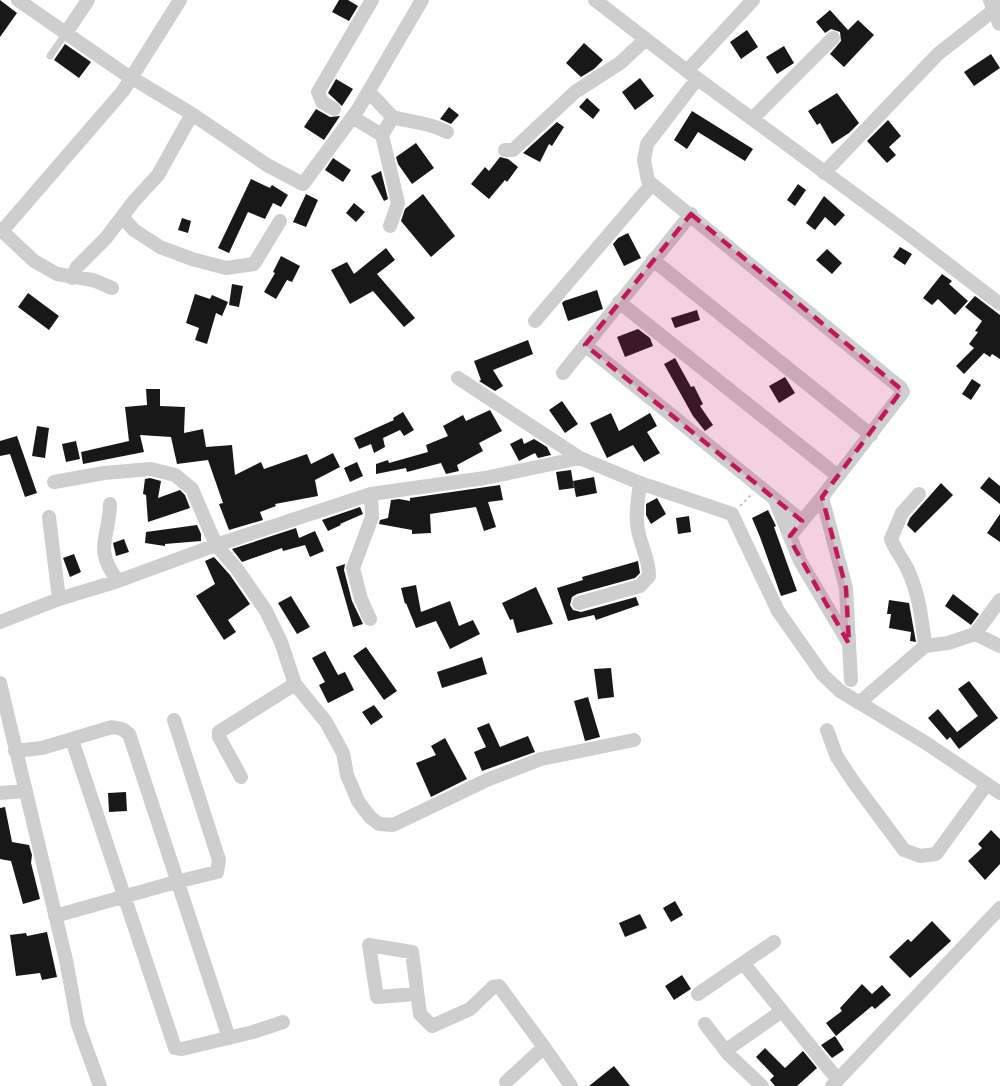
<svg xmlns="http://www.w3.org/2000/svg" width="1000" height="1086" viewBox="0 0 1000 1086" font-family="'Roboto Condensed',sans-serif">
<rect width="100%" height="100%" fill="#fff"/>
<!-- building -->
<path fill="#181818" d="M0,0L17,13L0,37Z
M339,0H348L358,6L349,21L332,12Z
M830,10L848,30L858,20L874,35L844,67L830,54L841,41L840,32L831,29L825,33L816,22Z
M747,30L758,47L741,59L730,42Z
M584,43L603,60L594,69L581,77L566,63Z
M65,44L91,62L79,78L54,60Z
M784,46L794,63L777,74L766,57Z
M991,54L1000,68L974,86L964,72Z
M640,78L654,96L635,110L622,92Z
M336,79L353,89L342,106L328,93Z
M837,93L859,123L849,133L832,144L820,123L817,125L808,111Z
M587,98L600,110L593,119L579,107Z
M449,107L459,115L451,124L440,119Z
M316,109L330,117L340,116L324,140L304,127Z
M692,111L753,149L745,161L698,132L687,149L674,140Z
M888,120L901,136L889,147L896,155L887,163L867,141Z
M557,122L564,127L552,146L549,144L540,162L523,153Z
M416,143L434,168L412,184L398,164L396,157Z
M500,157L508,159L518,167L507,182L505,180L489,199L471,184L485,167L489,171Z
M333,158L351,170L343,182L325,170Z
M381,171L388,199L384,201L371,176Z
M251,179L270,188L272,185L288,195L281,207L273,203L265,219L248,212L229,253L218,248Z
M798,184L806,190L795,206L787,200Z
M306,194L318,200L306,227L293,222Z
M423,194L455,236L431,257L401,221L405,209Z
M824,196L845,215L835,226L825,217L815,230L806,223Z
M354,203L365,212L356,222L346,213Z
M182,218L191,221L188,233L178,230Z
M628,233L641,258L624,266L613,244L618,238Z
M900,247L912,254L905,265L893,257Z
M386,248L395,260L377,274L415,318L404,327L373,291L350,304L331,270L347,262L354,274Z
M827,249L842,263L832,274L816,260Z
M281,256L300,266L292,282L287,280L276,299L264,292L275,273L273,272Z
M942,274L952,281L949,284L968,301L955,315L938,299L932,305L923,298Z
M232,284L243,286L239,307L229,305Z
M597,290L603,309L568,321L562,303L564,301Z
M28,293L59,316L49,330L18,307Z
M195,294L210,299L212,295L228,302L222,316L216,313L207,344L195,340L199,328L186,323Z
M975,296L1000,315V359L992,354L990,357L984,353L964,374L956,366L974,348L969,344L978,332L975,331L982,321L965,307Z
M697,310L700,320L675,328L671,318Z
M638,329L650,338L653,346L625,357L617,337Z
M528,340L533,354L493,370L503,386L495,391L479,381L481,380L474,361Z
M675,358L691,387L694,386L703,404L700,406L713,425L705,431L693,416L664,364Z
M785,377L795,393L779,403L769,386Z
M972,379L981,385L971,400L962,394Z
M146,389H160V406L185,407L184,433L203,429L206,447L232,445L235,475L261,462L264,469L307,454L311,464L333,453L340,467L315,480L318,496L275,504L276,506L260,512L263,520L229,530L219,504L223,503L208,460L177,464L171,437L140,435L144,452L83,464L81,452L129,441L125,407L147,405Z
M562,401L578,424L565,433L549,410Z
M490,410L502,431L479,443L483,451L457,465L459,471L446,474L441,463L407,472L406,468L376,474V464L388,460L389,463L428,452L426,445L448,436L443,426L463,415L466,421Z
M403,412L414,430L404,436L400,430L383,438L385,447L374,453L371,444L359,449L354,438L394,420L393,418Z
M611,413L619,431L650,413L657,426L647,432L660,453L644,462L633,445L607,458L590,423Z
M37,426L49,428L45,458L32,456Z
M17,436L37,493L25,497L10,454L0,456V441Z
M522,438L524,444L534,439L547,447L551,455L538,458L535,453L519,461L510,444Z
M76,441L80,459L66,462L62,444Z
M357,462L363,476L350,482L344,468Z
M571,470L574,488L559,490L556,472Z
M594,477L597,493L576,497L573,481Z
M989,477L1000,486V504L980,488Z
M150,478L161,481L158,498L180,490L185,495L190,508L148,522L146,495L143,494L145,479Z
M941,483L953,495L915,533L907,525L910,518Z
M500,485L503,500L488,502L496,527L484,531L476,507L430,514L431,533L412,534V530L379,524L380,520L388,518L391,500L399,499L410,501V498Z
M657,498L666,514L651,524L646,515V504Z
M360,507L363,514L340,524L341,525L328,531L322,520Z
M768,510L776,526L774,527L797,591L781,596L760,537L752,518Z
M1000,514V542L987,533Z
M689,516L691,532L678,534L676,518Z
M197,525L201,534V541L165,544V546L145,543L146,532Z
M296,528L299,538L315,531L324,551L310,557L305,545L283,551L282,548L242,562L232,549Z
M124,539L129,552L116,556L113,543Z
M74,554L81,572L70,577L63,558Z
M214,557L230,575L250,604L228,620L236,632L224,640L196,596L215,584L205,561Z
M638,561L640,573L635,578L577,594L572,597L570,605L573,610L581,612L636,597L639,605L596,620L594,615L568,621L557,588L583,580L582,577Z
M345,564L344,570L352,601L363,624L353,627L336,567Z
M416,585L421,612L450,601L459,626L473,620L480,634L450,649L436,621L416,628L406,603L405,604L401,588Z
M536,587L553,624L517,633L513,619L510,620L502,603Z
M953,594L979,614L971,625L945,606Z
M291,596L310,627L297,634L278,603Z
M889,600L909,603L916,642L910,641L911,632L889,628L891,614H887Z
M366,647L397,691L384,700L353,656Z
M325,651L338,675L345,672L354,690L328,703L319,685L325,682L312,658Z
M482,657L487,674L442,688L437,672Z
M611,668L614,697L598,699L594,669Z
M969,681L998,718L959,749L950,737L947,740L928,718L938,709L957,732L978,716L958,689Z
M588,697L600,737L585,741L574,701Z
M374,705L383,717L371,725L362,712Z
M489,723L500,747L528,736L535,752L482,771L474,752L486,747L477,728Z
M445,738L467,779L431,797L416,763L436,755L431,746Z
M126,792L127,811L109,812L108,793Z
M5,807L12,842L29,845L32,855L31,863L40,899L23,904L11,861L0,859V808Z
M991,830L1000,839V864L985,880L968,861L982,848L978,844Z
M675,901L683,915L671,922L663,908Z
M640,914L647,928L625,937L619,923Z
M932,921L951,941L910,978L889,957L908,939L911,942Z
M47,932L57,977L42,980L40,973L16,976L10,935L26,933L27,936Z
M682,975L691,989L674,1000L665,986Z
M862,984L872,994L882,985L891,995L875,1009L872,1006L836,1036L826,1023L842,1011L840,1008Z
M835,1036L844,1050L832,1058L821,1045Z
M765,1048L785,1068L803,1051L817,1068L797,1086H775L770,1080L774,1076L756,1057Z
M614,1066L630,1086H589Z"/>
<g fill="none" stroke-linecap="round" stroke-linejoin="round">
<!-- path -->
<path stroke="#c8c8c8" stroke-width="2" stroke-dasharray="3 3" stroke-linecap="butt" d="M740,506L751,495"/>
<!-- service -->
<path stroke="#cecece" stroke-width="7" d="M50,56L66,33"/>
<!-- minor -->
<path stroke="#cecece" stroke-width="14" d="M18,0L122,72L192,114L267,165L303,184L357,111L422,0
M595,0L687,71L910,235L1000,304
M66,33L88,0
M687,71L753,0
M697,79L647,144L644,160L648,181L891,380L901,388L903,392L822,497L790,536
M368,92C378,100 384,109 393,117L382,135L398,203L390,226
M334,109L322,102L318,92L372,0
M352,117L382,135
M393,117C413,123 428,122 447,132
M752,119L833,38
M505,150H513L575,92L620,63L646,39
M824,173L938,54L994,10
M122,217L134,230L160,247L192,259L226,268L254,264L280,221
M0,229L34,261L57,274L93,280L112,288
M3,230L123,91L180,0
M653,260L871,435
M72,278L77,267L106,238L134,201L158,175L192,114
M619,302L838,476
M535,321L652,184
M585,345L802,521
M563,373L691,214
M458,378L580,458
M54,482L104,473L151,469L175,475L192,489L216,545L237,569L266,611L281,642L295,684L326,722L343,753L347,775L358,801L370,817L379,824L393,825L487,780L541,759L634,740
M919,494L902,513L891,539C895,550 902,558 907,568C919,593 922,619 925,646
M822,497L846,588L851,680
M775,500L800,561L848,642
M110,504C109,540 93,548 118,581
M49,517L59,599
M579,603L640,586L649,576C649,558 641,547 638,530C635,515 638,499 640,483
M370,619L361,599L353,568L372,517L371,494
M0,622L59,599L118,581L216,545L371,494L485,478L580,458L640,483L732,514L778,611L823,675L840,691L926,743L1000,793
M975,634L1000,646
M0,683L66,960L78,1025L100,1086
M859,703L925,646L948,643L975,634L1000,600
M827,730L837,757L855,784L904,850L920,856L936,854L987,784
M72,740L175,1048L182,1049L253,1032L283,1022
M15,751L42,748L112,727L122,729L129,734L229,1038
M241,777L219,737V732L295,684
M0,793L26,791
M55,916L176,882L217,872L219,860L174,720
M743,963L838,1080
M417,994L377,997L369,945L412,952L420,1014L432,1026L470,1009L493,987L499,986L544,1047
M698,994L774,942
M705,1024L729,1055L762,1086
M732,1046L782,1011
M506,1082L544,1047L571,1086
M832,1086L1000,908"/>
<!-- tertiary -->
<path stroke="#cecece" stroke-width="16" d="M991,0L1000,23"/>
</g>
<!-- marked area -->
<path fill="#c2185b" fill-opacity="0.2" stroke="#c2185b" stroke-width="4.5" stroke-dasharray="12 8" stroke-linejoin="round" d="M691,214L902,390L822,497L846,588L849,644L793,545L790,536L802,521L585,345Z"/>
</svg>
